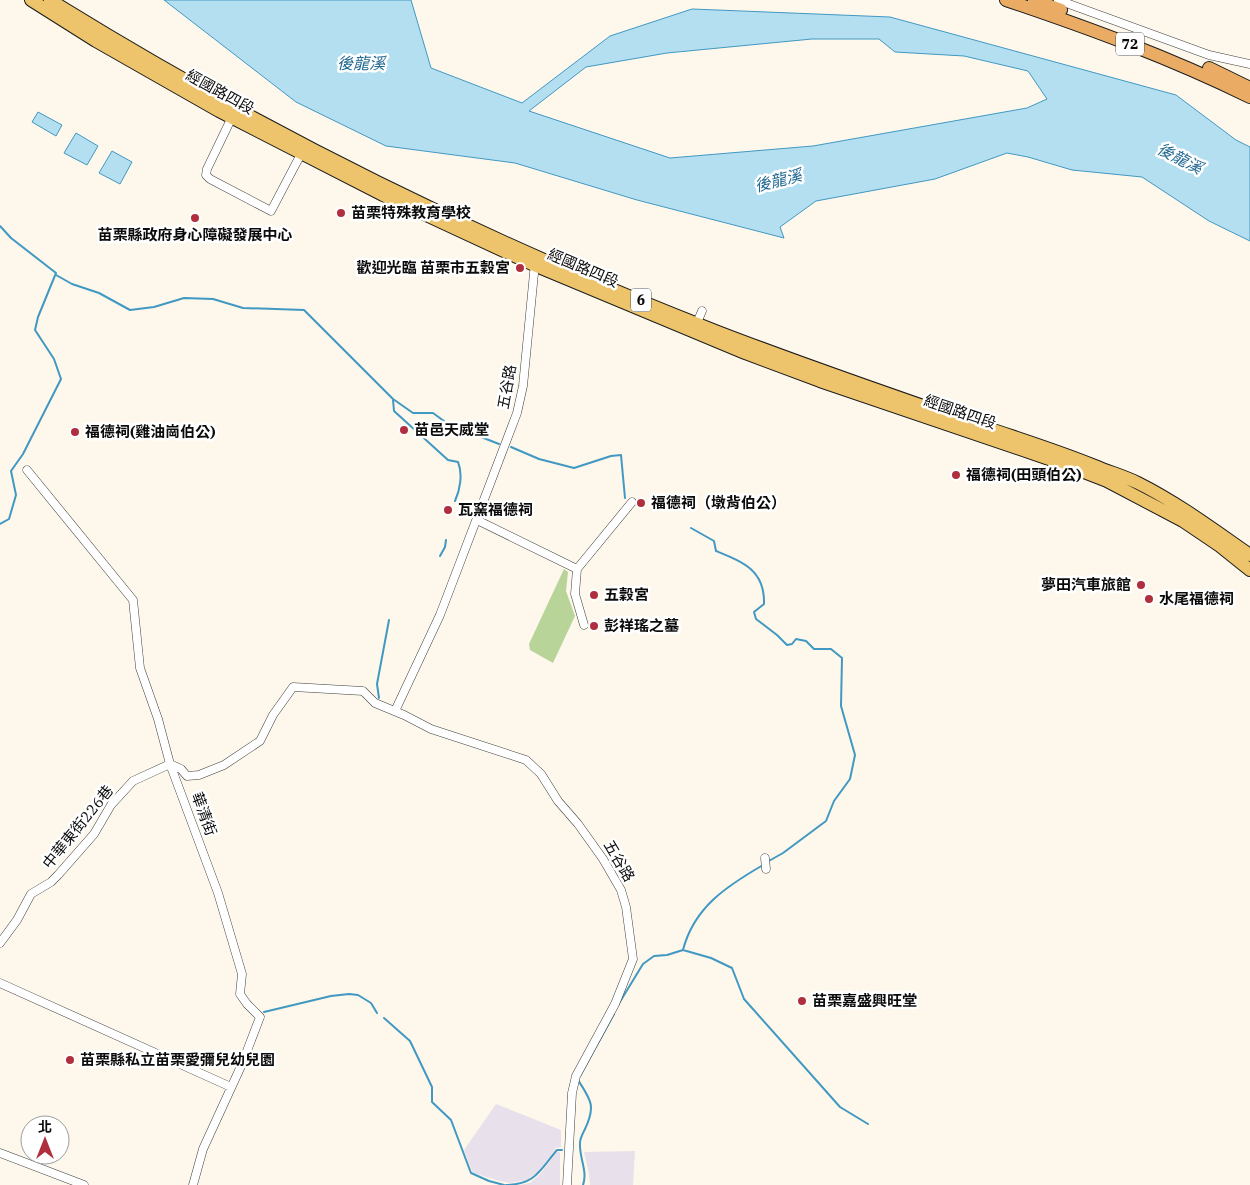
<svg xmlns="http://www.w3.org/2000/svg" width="1250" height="1185" viewBox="0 0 1250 1185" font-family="'IBM Plex Serif','Noto Sans TC',serif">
<rect width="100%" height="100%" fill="#fdf8eb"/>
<!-- industrial -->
<path fill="#e8e0ea" d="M496,1104L561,1130V1147L556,1148L539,1171L527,1180L510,1183L500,1181L473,1173L464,1150Z
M635,1151L633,1185H590L589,1174L584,1152Z
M557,1152H560V1185H519L530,1183L541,1173Z"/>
<!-- forest -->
<path fill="#b8d499" d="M564,569L568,572L566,591L575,616L553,663L530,650L529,644Z"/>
<!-- water -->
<path fill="#b4dff1" stroke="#4198c2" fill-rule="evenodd" d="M164,0H411L431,68L522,103L610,36L692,9L890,17L1176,95L1236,140L1250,147V241L1209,221L1142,177L1072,170L1028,157L1007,153L935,179L816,201L780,227L784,238L637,200L515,163L386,146L296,102ZM812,39H879L895,52L964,56L1028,71L1047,99L1027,108L813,146L670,158L529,111L586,67L667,53Z
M38,112L62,125L56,136L32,122Z
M76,133L98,146L87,165L64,153Z
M112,151L132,162L120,184L99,173Z"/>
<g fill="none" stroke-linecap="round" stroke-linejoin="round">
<!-- stream -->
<path stroke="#4198c2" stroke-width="2" d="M0,226L11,238L56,273L38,317L35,330L54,359L61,379L23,454L11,471L16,495L9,519L0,524
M56,275L72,284L99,293L130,310L154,307L184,298L213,299L243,308L304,310L393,399L413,413H433L448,424L499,444
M393,400L394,411L448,460L458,462C463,474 460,490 455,501
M511,447L539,459L574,468L611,456L621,455L625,498
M691,528L714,541L716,551C743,562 765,570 764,604L754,612L756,619L777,635L787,645L792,644L796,639L806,641L814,649H831L842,658L841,706L855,755L850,779L834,801L826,821L783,853L767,862
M440,556L445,547L446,540
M379,698L377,684L389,620
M683,950L711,958L732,968L744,999L840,1107L868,1124
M618,1005L643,964L654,956L667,955L683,950C694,907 727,886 763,865
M264,1012L331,996L349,994L358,995L371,1003L377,1013
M384,1018L410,1041L432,1087V1102L451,1120L471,1173L489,1181L504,1185
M580,1076L614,1014
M578,1080C591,1100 596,1106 585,1129C583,1133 580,1138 580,1143C579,1158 588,1171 583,1185
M506,1185C536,1184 539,1171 557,1150H562"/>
<defs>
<path id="minor" d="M1058,0L1209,55L1250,64
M233,115L207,169L206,175L210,179L271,211L301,154
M696,325L702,311
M27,470L133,600L140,668L158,719L170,764L218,893L242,974L240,994L247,1004L260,1017L242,1064L203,1149L193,1185
M477,520L577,569
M584,625L575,594L577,569L632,502
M395,711L440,615L517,413L523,386L535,263
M170,764L181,769L187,776L199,775L224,765L260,741L273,715L293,687L363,691L375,703L404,715L431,729L526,760L541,774L558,801L578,824L603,859L621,890L626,907L633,959L615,1004L576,1076L572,1093L567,1185
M765,858L766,869
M0,943L17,920L31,894L51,882L58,875L94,834L111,805L133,781L170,764
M0,983L231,1087
M0,1153L84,1185"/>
<path id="primary" d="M31,0L96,41L219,111L383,195L534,265L745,353L820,381L1058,462L1107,481L1183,521L1220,546L1250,570
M50,0C261,131 486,242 718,332C801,364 885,393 969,422C1011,436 1053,449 1095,466C1109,472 1124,476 1138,483C1178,503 1214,530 1250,555"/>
<path id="trunk" d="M1006,0C1089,28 1171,58 1250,97
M1034,0L1061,10
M1209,68L1250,88"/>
</defs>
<!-- minor casing -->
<use href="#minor" stroke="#3e3e3e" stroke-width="9"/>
<!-- primary casing -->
<use href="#primary" stroke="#1c1c1c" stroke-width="14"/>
<!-- trunk casing -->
<use href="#trunk" stroke="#1c1c1c" stroke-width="14"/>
<!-- minor -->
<use href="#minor" stroke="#fff" stroke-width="8"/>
<!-- primary -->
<use href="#primary" stroke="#edc46b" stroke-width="12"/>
<!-- trunk -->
<use href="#trunk" stroke="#eaac64" stroke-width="12"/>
</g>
<!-- markers -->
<g fill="#af2f3f" stroke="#fff" stroke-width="2">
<circle cx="341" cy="213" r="5"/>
<circle cx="195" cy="218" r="5"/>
<circle cx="520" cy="268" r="5"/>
<circle cx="404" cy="430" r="5"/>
<circle cx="75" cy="432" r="5"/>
<circle cx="956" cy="475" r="5"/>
<circle cx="641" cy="503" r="5"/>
<circle cx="448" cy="510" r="5"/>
<circle cx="1141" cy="585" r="5"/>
<circle cx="594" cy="595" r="5"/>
<circle cx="1149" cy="599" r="5"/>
<circle cx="594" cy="626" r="5"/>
<circle cx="802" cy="1001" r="5"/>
<circle cx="70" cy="1060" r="5"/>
</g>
<g text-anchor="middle" stroke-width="5" stroke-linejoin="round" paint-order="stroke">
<!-- shield labels -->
<g fill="#fff" stroke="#545454" stroke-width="1">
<rect x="1116" y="32.5" width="28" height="23" rx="4"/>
<rect x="631" y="288.5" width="20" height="23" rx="4"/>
</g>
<g font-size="14" font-weight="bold" fill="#0b0b0b">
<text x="1130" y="49">72</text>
<text x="641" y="305">6</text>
</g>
<!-- street labels -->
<g font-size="15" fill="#0b0b0b" stroke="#fff">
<text transform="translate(220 92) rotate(29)" y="5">經國路四段</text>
<text transform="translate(583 268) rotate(23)" y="5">經國路四段</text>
<text transform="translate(507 387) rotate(-80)" y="5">五谷路</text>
<text transform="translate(960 412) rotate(19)" y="5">經國路四段</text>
<text transform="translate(204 814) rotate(70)" y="5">華清街</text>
<text transform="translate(78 827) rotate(-51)" y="5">中華東街226巷</text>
<text transform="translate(619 861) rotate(59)" y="5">五谷路</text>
</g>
<!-- poi labels -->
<g font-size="15" font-weight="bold" fill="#0b0b0b" stroke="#fff" text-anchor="start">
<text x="351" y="218">苗栗特殊教育學校</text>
<text x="195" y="240" text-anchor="middle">苗栗縣政府身心障礙發展中心</text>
<text x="510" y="273" text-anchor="end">歡迎光臨 苗栗市五穀宮</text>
<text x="414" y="435">苗邑天威堂</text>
<text x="85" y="437">福德祠(雞油崗伯公)</text>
<text x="966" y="480">福德祠(田頭伯公)</text>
<text x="651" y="508">福德祠（墩背伯公）</text>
<text x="458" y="515">瓦窯福德祠</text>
<text x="1131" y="590" text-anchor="end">夢田汽車旅館</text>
<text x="604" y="600">五穀宮</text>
<text x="1159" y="604">水尾福德祠</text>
<text x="604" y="631">彭祥瑤之墓</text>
<text x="812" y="1006">苗栗嘉盛興旺堂</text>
<text x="80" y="1065">苗栗縣私立苗栗愛彌兒幼兒園</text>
</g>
<!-- water labels -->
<g font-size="16" font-style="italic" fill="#206992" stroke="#fff">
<text x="361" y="69">後龍溪</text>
<text transform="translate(1180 158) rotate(27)" y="6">後龍溪</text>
<text transform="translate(778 180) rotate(-14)" y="6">後龍溪</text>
</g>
</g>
<!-- north arrow -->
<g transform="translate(45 1140)"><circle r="24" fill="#ffffff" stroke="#9d9d9d"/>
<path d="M0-4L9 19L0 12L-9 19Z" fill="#af2f3f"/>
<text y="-8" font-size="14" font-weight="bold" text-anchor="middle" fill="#0b0b0b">北</text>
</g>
</svg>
